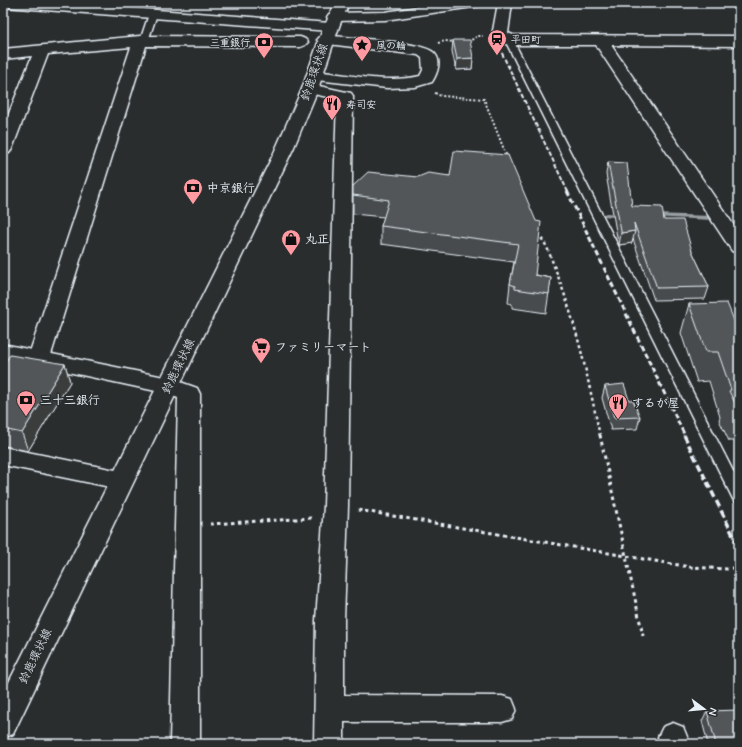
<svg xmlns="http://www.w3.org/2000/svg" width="742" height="747" viewBox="0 0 742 747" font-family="Mynerve,'Klee One',sans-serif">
<rect width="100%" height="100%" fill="#2a2d2e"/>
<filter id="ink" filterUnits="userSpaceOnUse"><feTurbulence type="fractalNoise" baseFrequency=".025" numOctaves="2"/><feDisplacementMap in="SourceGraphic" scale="8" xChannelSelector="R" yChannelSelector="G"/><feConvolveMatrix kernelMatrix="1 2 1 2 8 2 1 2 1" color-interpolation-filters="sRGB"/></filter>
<g filter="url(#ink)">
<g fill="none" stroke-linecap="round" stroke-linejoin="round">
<!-- stream -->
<path fill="#989fa3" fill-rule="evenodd" d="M606,213L622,214L625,216L622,218L604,216V214Z
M654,214L712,216L715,218L712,220L652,217L651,216Z"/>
<defs>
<path id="service" d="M153,11L157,14L148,41L144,44L141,43L140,41L149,14Z
M509,37L513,40L739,483V503L734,501L732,497L505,40Z"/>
<path id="minor" d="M444,3H480L478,6L473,7L385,20L334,21L329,20L327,17L329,14L334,13L385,12Z
M498,3H512L508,33L513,35L739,36V46L611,45L739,233V253L732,251L596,45H509C504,43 496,41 492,36Z
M140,36L300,37L305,39L308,42L305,45L300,47L146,46L50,358L47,363L39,366L31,363L28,358L131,47L48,54L12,149L9,153L3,154V128L32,56L3,59V49Z
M310,84L351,93L353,96L348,506L344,620V695L502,696L512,699L516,709L512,719L502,722H344V744H314L316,620L324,506L337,99L304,92L302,89L304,86Z
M3,447L120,471L129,473L132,480L129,487L120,489L3,465Z
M673,723L683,727L690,744H660L658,737L663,727Z"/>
<path id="tertiary" d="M3,3H63L330,23L335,24L337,27L335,30L330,31L4,7Z
M325,35C346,38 420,41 433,52C443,60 437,74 432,82L415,87L387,88L308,79L306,76L308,73L314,71C348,74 386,84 420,76L423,70L422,58L418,55L320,43L317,40L320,37Z
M3,344L169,378L197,388L200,394V744H170L178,398L165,393L3,358Z"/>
<path id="primary" d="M335,3H349L340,24L318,89L294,147L13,734L3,738V694L273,155L302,89L321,34Z"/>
</defs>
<!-- service casing -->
<use href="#service" stroke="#e8f1f8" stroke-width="3"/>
<!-- minor casing -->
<use href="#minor" stroke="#e8f1f8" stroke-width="3"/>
<!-- tertiary casing -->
<use href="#tertiary" stroke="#e8f1f8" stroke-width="3"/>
<!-- primary casing -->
<use href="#primary" stroke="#e8f1f8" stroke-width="3"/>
<!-- path-far2 -->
<path stroke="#e8f1f8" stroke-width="2" stroke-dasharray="2 2" stroke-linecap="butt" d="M468,42L478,36H483
M438,43L445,41L455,42
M435,93L441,96L484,99L507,157"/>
<!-- path-far1 -->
<path stroke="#e8f1f8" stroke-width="2.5" stroke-dasharray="3 3" stroke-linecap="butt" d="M537,234C546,241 550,255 554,266C576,321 588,378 600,436"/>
<!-- path -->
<path stroke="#e8f1f8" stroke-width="3" stroke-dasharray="3.5 3.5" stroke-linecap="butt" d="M600,435L643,636
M358,510L690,567L727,569L739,567
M210,524L313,518"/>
<!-- service -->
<use href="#service" fill="#2a2d2e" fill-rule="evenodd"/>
<!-- minor -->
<use href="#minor" fill="#2a2d2e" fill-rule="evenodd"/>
<!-- tertiary -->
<use href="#tertiary" fill="#2a2d2e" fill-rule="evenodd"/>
<!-- primary -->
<use href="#primary" fill="#2a2d2e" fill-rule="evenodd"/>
<!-- rail-far2 -->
<path stroke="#e8f1f8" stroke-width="2" stroke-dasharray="4.5 2" stroke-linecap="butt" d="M499,47L568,192"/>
<!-- rail-far1 -->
<path stroke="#e8f1f8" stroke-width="3" stroke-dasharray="5.5 3" stroke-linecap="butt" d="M567,191L685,436"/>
<!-- rail -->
<path stroke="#e8f1f8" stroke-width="3.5" stroke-dasharray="7 3.5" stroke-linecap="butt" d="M684,435L739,547"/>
</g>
<!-- wall -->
<path fill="#474b4d" stroke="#e8f1f8" d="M453,40L473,58L472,69L456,70L452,51Z
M508,155L535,275L551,278L546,313L512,308V304L508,303L510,284L514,262L381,244V226L384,217L353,214V186L418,177L450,176Z
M608,162L632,206L664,220L692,251L709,287L705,299L654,300L633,239L632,243L619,245L618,243L606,174Z
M689,304L739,333V441H729L719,420L720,417L709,381L697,382L681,333Z
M65,364L70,382L28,451L5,446L4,444L3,443V365Z
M605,386L629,400L640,417L637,429L611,430L602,398Z
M707,711L739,744H708L702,721Z"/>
<!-- shaded-wall -->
<path fill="#3a3d3e" stroke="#e8f1f8" d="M473,58L472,69L456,70L457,59Z
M635,231L632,243L619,245L621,233Z
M65,364L70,382L28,451L22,433Z"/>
<!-- building -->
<path fill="#535759" stroke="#e8f1f8" d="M453,40H470L473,58L457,59Z
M454,151L508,155L536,221L541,222L535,275L551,278L549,294L515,289V286L510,284L518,244L381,226L389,200L353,195V186L368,172L418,177L428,173L450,176Z
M608,162L627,163L632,206L662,207L664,220H683L692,251L709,287L657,288L634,223L635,231L621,233V231Z
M727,303L739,333V411L729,391L731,390L718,352H706L689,304Z
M10,355L65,364L22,433L3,429V365Z
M624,384L629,400H633L640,417L614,418L605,386Z
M739,710V744H716L707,711Z"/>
</g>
<!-- icons -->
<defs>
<symbol id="station-pin" viewBox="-11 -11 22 30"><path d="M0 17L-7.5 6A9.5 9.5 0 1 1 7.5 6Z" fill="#ff9aa2" stroke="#2a2d2e"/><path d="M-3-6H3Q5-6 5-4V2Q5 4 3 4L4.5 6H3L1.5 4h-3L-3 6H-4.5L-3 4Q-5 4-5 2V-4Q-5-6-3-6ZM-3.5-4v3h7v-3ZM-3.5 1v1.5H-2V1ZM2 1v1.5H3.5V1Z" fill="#111"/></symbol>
<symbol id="bank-pin" viewBox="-11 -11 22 30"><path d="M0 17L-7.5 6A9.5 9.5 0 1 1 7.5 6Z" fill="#ff9aa2" stroke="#2a2d2e"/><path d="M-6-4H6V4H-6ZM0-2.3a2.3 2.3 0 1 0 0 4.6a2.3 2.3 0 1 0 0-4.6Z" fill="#111"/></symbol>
<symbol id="sight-pin" viewBox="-11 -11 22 30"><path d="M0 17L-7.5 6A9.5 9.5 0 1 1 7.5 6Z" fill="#ff9aa2" stroke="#2a2d2e"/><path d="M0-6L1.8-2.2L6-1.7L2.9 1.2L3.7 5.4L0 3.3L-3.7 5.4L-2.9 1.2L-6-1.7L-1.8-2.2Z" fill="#111"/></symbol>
<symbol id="restaurant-pin" viewBox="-11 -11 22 30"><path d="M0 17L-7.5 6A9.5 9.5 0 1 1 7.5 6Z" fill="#ff9aa2" stroke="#2a2d2e"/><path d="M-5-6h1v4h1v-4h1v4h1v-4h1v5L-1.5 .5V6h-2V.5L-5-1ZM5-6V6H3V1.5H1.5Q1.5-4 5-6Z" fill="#111"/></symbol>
<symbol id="shop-pin" viewBox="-11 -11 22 30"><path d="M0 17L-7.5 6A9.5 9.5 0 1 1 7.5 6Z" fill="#ff9aa2" stroke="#2a2d2e"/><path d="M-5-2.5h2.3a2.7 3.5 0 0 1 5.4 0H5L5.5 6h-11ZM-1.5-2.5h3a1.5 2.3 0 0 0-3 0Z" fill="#111"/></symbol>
<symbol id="supermarket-pin" viewBox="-11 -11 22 30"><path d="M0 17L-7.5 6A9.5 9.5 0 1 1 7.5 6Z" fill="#ff9aa2" stroke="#2a2d2e"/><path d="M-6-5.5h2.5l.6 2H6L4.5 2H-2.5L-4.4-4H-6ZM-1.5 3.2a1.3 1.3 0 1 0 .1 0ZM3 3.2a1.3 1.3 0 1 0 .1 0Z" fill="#111"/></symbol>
</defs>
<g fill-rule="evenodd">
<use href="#station-pin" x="486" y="28" width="22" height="30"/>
<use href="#bank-pin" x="253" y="31" width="22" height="30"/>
<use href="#sight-pin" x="351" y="34" width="22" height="30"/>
<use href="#restaurant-pin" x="321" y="93" width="22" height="30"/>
<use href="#bank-pin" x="182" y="177" width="22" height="30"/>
<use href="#shop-pin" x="280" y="228" width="22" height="30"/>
<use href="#supermarket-pin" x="250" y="336" width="22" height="30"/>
<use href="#bank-pin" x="15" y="389" width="22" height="30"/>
<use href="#restaurant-pin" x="607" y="392" width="22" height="30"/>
</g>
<g text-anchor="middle" stroke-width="3" stroke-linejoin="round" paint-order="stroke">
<!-- far-poi labels -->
<g font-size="10" font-weight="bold" fill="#e8f1f8" stroke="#2a2d2e" text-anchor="start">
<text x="511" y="43">平田町</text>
<text x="250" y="46" text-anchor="end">三重銀行</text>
<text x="376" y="49">風の輪</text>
<text x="346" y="108">寿司安</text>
</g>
<!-- street labels -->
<g font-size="12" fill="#e8f1f8" stroke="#2a2d2e">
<text transform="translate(314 72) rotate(-71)" y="4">鈴鹿環状線</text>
<text transform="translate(178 366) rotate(-64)" y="4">鈴鹿環状線</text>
<text transform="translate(35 656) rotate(-64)" y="4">鈴鹿環状線</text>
</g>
<!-- poi labels -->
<g font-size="12" font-weight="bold" fill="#e8f1f8" stroke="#2a2d2e" text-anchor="start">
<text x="207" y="192">中京銀行</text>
<text x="305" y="243">丸正</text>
<text x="275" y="351">ファミリーマート</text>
<text x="40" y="404">三十三銀行</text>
<text x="632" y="407">するが屋</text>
</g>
</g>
<!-- margin -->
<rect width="742" height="747" fill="none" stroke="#2a2d2e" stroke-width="16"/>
<rect x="8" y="8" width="726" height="731" fill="none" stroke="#e8f1f8" stroke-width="1.5" filter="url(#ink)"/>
<!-- north arrow -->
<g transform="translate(704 709) rotate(106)" stroke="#2a2d2e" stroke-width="3" paint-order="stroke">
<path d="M0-3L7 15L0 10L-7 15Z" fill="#e8f1f8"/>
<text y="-6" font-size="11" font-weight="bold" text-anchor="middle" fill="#e8f1f8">N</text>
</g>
</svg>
